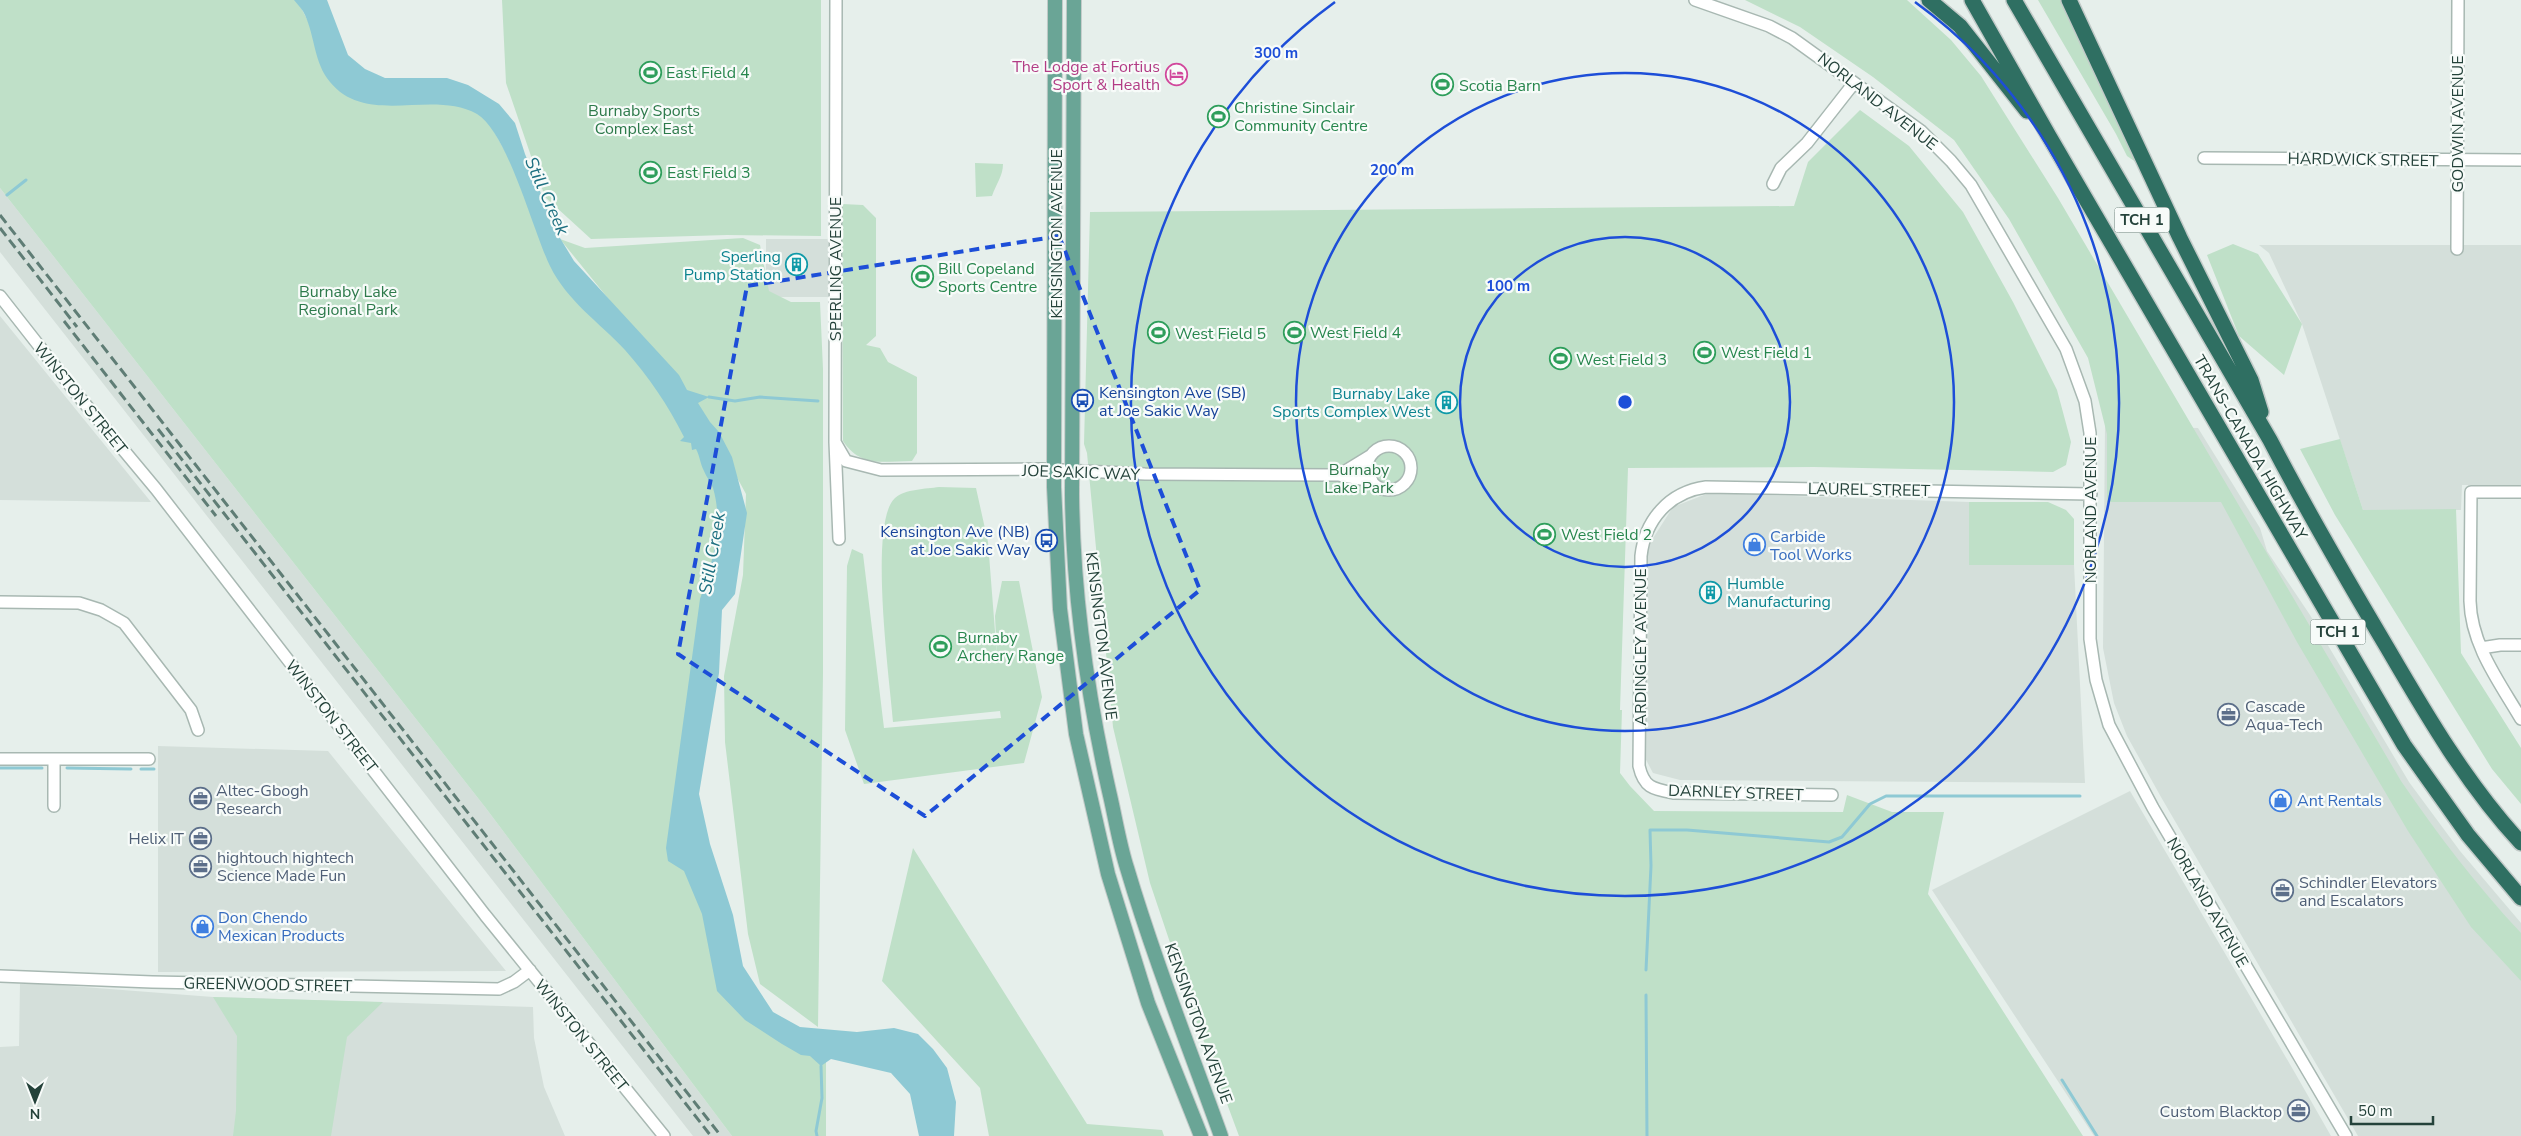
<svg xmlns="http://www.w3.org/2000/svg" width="2521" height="1136" viewBox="0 0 2521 1136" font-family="'Nunito Sans',sans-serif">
<rect width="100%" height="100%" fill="#e6efeb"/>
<!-- built -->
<path fill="#d4dfda" d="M0,188L485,807L732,1136H693L0,252Z
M766,239H828V297H766Z
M2259,245H2521V485H2462L2461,510H2363L2302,324L2269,253Z
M0,316L151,502L0,500Z
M2105,426L2198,428L2260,528L2267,551L2310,615L2409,782L2460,851L2521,923V1136H2358L2161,797L2127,736L2114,703L2103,648Z
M1709,493L1969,502V565H2074L2085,783L1680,780L1653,773L1643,754L1648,546L1673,507Z
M158,746L328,751L506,971L158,972Z
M2130,791L2295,1073L2331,1136H2094L1932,890Z
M32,983L213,997L533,1007L534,1038L544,1087L565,1136H0V1047L19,1046L20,984Z"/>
<!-- green -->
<path fill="#bfe0c8" d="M0,0H297L333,69L450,102L484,114L514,167L558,271L642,364L718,473L721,551L676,833L734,1001L826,1062V1136H732L485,807L0,188Z
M502,0H821V236L727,235L591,239L545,197L506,83Z
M1745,0H1907L1951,40L1981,76L2058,198L2401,781C2438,835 2476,885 2521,933V981L2471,927L2408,831L2297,642L2221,502H2107V434L2088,358L2009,219L1954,140L1873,77L1800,27Z
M2038,0H2062L2068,18L2143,167L2127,156L2116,134Z
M1860,110L1909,146L1963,212L2013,302L2057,390L2071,442L2066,465L2053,472L1814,467L1628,468L1620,710H1622L1620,773L1630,786L1654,811L1843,812L1847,795L1892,812H1944L1928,894L2083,1136H1239L1196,1020L1150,883L1113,727L1087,453L1084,444L1090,212L1794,206L1808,162Z
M975,163L1003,164C1003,176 996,184 992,196L976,197Z
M842,204L863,205L876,218V336L866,345L880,348L888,362L917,377V453L912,461C883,461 861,468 843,441Z
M743,238L760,245L769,291L791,302H820L823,369V673L818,1027L760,984L748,934L725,742L724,676L743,575L746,494L704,417L560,239L585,248Z
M2233,244L2258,254L2302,324L2284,375L2239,336L2207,255Z
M2340,439L2363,510L2456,509L2461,653L2521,748V804L2492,769L2335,515L2300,449Z
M939,487L976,488L988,542L997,657L995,616L1002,581H1019L1042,697L1024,763L864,784L845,730L847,566L852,549L863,554L884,728L1001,718L1000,711L893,722C890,683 868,522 895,498C905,489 926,489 939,487Z
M1969,502H2048L2066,510L2074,519V565H1969Z
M913,848L1087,1124L1162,1130L1164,1136H989L980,1088L882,981Z
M213,997L383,1002L347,1037L331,1136H233L236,1111L237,1036Z"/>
<!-- water -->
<path fill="#8ec9d4" d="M294,0H327L348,55L365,69L385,78H447L468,85L499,104L515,123L525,154L557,233L574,261L679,375L687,390L709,397L698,403L710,422L719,432L732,457L747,513L735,594L722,610L719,673L699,794L710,844L733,915L743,966L773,1012L800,1027L857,1032L894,1028L918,1034L933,1049L947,1068L956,1102L954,1136H919L910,1094L891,1073L831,1059L821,1066L810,1056L801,1055L782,1044L745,1020L717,991L702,914L684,871L668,861L666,848L700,599C712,565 724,524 713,488C711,482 706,477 704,471C700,464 700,456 696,449L692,450L691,443L680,441L684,437C668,405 649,377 625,350C599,322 567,301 550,266C533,231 508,133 477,114C432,89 367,127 330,82C314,63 315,37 305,15C303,10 298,5 294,0Z"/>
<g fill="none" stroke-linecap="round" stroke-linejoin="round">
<!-- stream -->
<path stroke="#8ec9d4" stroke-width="3" d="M7,195L26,180
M709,397L735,401L760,397L818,401
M0,768H42
M67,768L131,769
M141,769H154
M1646,970L1651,866L1650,830H1687L1829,842L1842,837L1870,804L1886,796H2080
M1646,995L1647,1136
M2062,1080L2097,1136
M817,1136L816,1131L822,1098L821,1066"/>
<defs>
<path id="minor" d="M836,0L835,442L839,539
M1695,0L1769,26L1792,38L1921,131L1951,161L1971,185L2066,349L2085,401L2090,433V639L2096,680L2109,725L2153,808L2346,1136
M2204,158L2521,160
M1773,184L1781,168L1807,143L1854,83
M2457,249L2458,0
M0,296L76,393L156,489L485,915L664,1136
M835,442L846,461L881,470L1042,469L1145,474L1339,475L1372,481
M1367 468a22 22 0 1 1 44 0a22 22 0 1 1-44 0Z
M1339,475L1370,456
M2521,492H2471L2470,601C2471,645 2500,683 2521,719
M0,602L79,603L101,610L124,623L191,710L198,730
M2481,648L2500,645H2521
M0,759H149
M54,760V806
M1832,795L1674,793C1653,789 1644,788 1639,766L1641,556C1645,520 1669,492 1706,487L2091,494
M0,976L152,982L499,989L514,982L530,970"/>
<path id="major" d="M1055,0L1054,487L1060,609L1076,734L1108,874L1148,1003L1201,1136
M1074,0L1072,494C1073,594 1087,693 1109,791C1115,816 1119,843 1127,868C1154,959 1189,1047 1221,1136"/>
<path id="highway" d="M1929,0L1960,26L2027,111
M1972,0L2049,136L2404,745L2468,835L2521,898
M2014,0L2270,440C2307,511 2347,580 2388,649C2427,716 2468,786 2521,843
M2069,0L2180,238L2251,380L2261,412"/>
</defs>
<!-- minor casing -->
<use href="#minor" stroke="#a8b8b2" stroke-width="14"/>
<!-- major casing -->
<use href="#major" stroke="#c2cac8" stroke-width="16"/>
<!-- highway casing -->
<use href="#highway" stroke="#c2cac8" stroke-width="18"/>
<!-- minor -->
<use href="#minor" stroke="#fff" stroke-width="11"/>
<!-- major -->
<use href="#major" stroke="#6aa596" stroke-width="14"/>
<!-- highway -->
<use href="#highway" stroke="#2f6f62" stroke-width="15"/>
<!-- rail -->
<path stroke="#5f7d75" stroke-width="3" stroke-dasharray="10 5" stroke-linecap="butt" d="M0,215L721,1136
M0,228L77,327
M64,321L216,516
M158,429L711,1136"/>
</g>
<!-- marked area -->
<path fill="none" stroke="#1d4ed8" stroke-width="4" stroke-dasharray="10 6" stroke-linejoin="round" d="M1059,236L1200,590L925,816L678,654L747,286Z"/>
<!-- distance rings -->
<g fill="none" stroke="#1d4ed8" stroke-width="2.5">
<circle cx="1625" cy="402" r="165"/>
<circle cx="1625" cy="402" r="329"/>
<path d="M1915 2A494 494 0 1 1 1335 2"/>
</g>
<!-- icons -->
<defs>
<symbol id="stadium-ring" viewBox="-11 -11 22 22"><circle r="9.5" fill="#f7fbf9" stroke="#2e9e5b" stroke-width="1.5"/><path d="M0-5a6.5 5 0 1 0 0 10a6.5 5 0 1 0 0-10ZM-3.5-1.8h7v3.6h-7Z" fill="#2e9e5b"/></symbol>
<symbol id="hotel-ring" viewBox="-11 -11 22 22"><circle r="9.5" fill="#f7fbf9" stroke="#d1479c" stroke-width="1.5"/><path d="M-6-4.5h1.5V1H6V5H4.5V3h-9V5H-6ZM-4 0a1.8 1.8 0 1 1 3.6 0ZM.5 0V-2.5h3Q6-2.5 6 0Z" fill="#d1479c"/></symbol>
<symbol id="building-ring" viewBox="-11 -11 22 22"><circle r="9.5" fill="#f7fbf9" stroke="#0f9aa8" stroke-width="1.5"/><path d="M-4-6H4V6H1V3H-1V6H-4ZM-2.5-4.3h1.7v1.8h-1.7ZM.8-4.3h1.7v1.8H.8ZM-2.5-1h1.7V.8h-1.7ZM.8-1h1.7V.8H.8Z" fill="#0f9aa8"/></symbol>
<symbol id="bus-ring" viewBox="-11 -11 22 22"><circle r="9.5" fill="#f7fbf9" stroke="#1a4fb4" stroke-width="1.5"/><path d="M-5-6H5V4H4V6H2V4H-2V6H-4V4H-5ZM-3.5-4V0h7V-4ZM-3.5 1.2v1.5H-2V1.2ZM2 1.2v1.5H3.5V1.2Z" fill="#1a4fb4"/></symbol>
<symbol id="shop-ring" viewBox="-11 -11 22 22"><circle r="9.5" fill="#f7fbf9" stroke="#3f7fe0" stroke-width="1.5"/><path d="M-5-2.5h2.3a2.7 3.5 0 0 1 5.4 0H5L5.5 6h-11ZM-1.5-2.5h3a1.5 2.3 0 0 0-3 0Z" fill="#3f7fe0"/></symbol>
<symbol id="office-ring" viewBox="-11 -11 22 22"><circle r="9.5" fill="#f7fbf9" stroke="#5c6f8a" stroke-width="1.5"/><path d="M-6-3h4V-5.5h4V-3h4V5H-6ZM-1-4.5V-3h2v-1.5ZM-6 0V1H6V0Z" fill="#5c6f8a"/></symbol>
</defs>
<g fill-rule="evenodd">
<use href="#stadium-ring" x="638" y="60" width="25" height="25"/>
<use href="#hotel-ring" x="1164" y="62" width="25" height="25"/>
<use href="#stadium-ring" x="1430" y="72" width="25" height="25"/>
<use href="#stadium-ring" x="1206" y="104" width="25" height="25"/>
<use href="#stadium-ring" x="638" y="160" width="25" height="25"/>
<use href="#building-ring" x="784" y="252" width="25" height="25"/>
<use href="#stadium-ring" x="910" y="264" width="25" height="25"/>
<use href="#stadium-ring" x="1282" y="320" width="25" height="25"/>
<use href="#stadium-ring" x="1146" y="320" width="25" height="25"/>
<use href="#stadium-ring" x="1692" y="340" width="25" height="25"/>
<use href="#stadium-ring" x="1548" y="346" width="25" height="25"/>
<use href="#bus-ring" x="1070" y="388" width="25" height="25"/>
<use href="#building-ring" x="1434" y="390" width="25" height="25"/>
<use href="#stadium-ring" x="1532" y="522" width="25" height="25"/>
<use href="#bus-ring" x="1034" y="528" width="25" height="25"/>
<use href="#shop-ring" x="1742" y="532" width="25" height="25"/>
<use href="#building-ring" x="1698" y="580" width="25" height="25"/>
<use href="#stadium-ring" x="928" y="634" width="25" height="25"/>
<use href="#office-ring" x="2216" y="702" width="25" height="25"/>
<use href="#office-ring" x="188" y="786" width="25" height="25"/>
<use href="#shop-ring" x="2268" y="788" width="25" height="25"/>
<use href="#office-ring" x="188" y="826" width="25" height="25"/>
<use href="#office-ring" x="188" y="854" width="25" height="25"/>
<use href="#office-ring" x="2270" y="878" width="25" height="25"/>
<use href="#shop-ring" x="190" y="914" width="25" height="25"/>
<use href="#office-ring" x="2286" y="1098" width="25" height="25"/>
</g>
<g text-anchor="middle" stroke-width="4.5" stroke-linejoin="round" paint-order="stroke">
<!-- shield labels -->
<g fill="#f7fbf9" stroke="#637a73" stroke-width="1">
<rect x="2114.5" y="207.5" width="55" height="25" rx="4"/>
<rect x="2310.5" y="619.5" width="55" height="25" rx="4"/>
</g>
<g font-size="15" font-weight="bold" fill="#24423a">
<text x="2142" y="225">TCH 1</text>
<text x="2338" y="637">TCH 1</text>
</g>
<!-- hotel labels -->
<g font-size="16" fill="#b23c85" stroke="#f7fbf9" text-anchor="end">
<text x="1160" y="72">The Lodge at Fortius<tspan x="1160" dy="18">Sport &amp; Health</tspan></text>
</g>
<!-- leisure labels -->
<g font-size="16" fill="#27864d" stroke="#f7fbf9" text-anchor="start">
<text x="666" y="78">East Field 4</text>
<text x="1459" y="91">Scotia Barn</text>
<text x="1234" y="113">Christine Sinclair<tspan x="1234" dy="18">Community Centre</tspan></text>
<text x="667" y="178">East Field 3</text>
<text x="938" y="274">Bill Copeland<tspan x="938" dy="18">Sports Centre</tspan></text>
<text x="1310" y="338">West Field 4</text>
<text x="1175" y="339">West Field 5</text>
<text x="1721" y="358">West Field 1</text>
<text x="1576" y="365">West Field 3</text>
<text x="1561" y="540">West Field 2</text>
<text x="957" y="643">Burnaby<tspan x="957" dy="18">Archery Range</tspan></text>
</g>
<!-- street labels -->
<g font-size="16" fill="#24423a" stroke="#f7fbf9">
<text transform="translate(1878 101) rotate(38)" y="6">NORLAND AVENUE</text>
<text transform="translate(2457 124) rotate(-90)" y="6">GODWIN AVENUE</text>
<text transform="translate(2363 159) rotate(1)" y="6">HARDWICK STREET</text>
<text transform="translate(1056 234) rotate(-90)" y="6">KENSINGTON AVENUE</text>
<text transform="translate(835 269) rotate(-90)" y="6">SPERLING AVENUE</text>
<text transform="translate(81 398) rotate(51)" y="6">WINSTON STREET</text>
<text transform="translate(2251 447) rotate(60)" y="6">TRANS-CANADA HIGHWAY</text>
<text transform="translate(1081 472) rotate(2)" y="6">JOE SAKIC WAY</text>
<text transform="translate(1869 489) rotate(1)" y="6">LAUREL STREET</text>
<text transform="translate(2090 510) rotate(-90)" y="6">NORLAND AVENUE</text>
<text transform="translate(1102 636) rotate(83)" y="6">KENSINGTON AVENUE</text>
<text transform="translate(1640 647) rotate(-90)" y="6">ARDINGLEY AVENUE</text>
<text transform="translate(332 716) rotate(52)" y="6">WINSTON STREET</text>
<text transform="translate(1736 792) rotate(2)" y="6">DARNLEY STREET</text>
<text transform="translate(2208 902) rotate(60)" y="6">NORLAND AVENUE</text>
<text transform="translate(268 984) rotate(1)" y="6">GREENWOOD STREET</text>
<text transform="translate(1199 1023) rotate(70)" y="6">KENSINGTON AVENUE</text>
<text transform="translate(582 1035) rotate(51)" y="6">WINSTON STREET</text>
</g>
<!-- park labels -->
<g font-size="16" fill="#2d7a4b" stroke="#f7fbf9">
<text x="644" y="116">Burnaby Sports<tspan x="644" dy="18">Complex East</tspan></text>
<text x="348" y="297">Burnaby Lake<tspan x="348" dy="18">Regional Park</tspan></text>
<text x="1359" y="475">Burnaby<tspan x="1359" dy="18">Lake Park</tspan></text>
</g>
<!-- culture labels -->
<g font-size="16" fill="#0d838f" stroke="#f7fbf9" text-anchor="end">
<text x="781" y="262">Sperling<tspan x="781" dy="18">Pump Station</tspan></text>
<text x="1430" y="399">Burnaby Lake<tspan x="1430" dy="18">Sports Complex West</tspan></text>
<text x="1727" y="589" text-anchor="start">Humble<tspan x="1727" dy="18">Manufacturing</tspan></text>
</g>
<!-- transit labels -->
<g font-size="16" fill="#164399" stroke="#f7fbf9" text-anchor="start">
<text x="1099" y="398">Kensington Ave (SB)<tspan x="1099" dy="18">at Joe Sakic Way</tspan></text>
<text x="1030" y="537" text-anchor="end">Kensington Ave (NB)<tspan x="1030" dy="18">at Joe Sakic Way</tspan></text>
</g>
<!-- shop labels -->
<g font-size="16" fill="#366cbe" stroke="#f7fbf9" text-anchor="start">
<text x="1770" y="542">Carbide<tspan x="1770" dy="18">Tool Works</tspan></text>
<text x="2297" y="806">Ant Rentals</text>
<text x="218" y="923">Don Chendo<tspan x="218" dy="18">Mexican Products</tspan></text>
</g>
<!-- service labels -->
<g font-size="16" fill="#4e5e75" stroke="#f7fbf9" text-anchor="start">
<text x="2245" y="712">Cascade<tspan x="2245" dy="18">Aqua-Tech</tspan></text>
<text x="216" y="796">Altec-Gbogh<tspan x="216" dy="18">Research</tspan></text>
<text x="184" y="844" text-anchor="end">Helix IT</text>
<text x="217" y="863">hightouch hightech<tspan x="217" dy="18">Science Made Fun</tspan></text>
<text x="2299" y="888">Schindler Elevators<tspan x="2299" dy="18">and Escalators</tspan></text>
<text x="2282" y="1117" text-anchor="end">Custom Blacktop</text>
</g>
<!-- water labels -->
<g font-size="18" font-style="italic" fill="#1c6f80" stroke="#f7fbf9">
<text transform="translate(547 196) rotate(66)" y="6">Still Creek</text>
<text transform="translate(712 553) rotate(-80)" y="6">Still Creek</text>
</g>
</g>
<circle cx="1625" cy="402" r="8" fill="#1d4ed8" stroke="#f7fbf9" stroke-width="2.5"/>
<g font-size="15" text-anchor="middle" font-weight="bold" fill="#1d4ed8" stroke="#f7fbf9" stroke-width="4.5" stroke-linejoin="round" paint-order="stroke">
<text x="1276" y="58">300 m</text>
<text x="1392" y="175">200 m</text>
<text x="1508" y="291">100 m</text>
</g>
<!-- north arrow -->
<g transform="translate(35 1101) rotate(180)" stroke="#f7fbf9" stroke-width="4" paint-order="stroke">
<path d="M0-4L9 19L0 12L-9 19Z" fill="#24423a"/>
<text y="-8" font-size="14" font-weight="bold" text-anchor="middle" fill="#24423a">N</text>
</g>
<!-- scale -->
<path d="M2351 1116v8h82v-8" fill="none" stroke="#24423a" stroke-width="2.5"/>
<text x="2358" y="1116" font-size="15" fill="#24423a" stroke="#f7fbf9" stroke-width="4" paint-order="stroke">50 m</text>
</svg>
